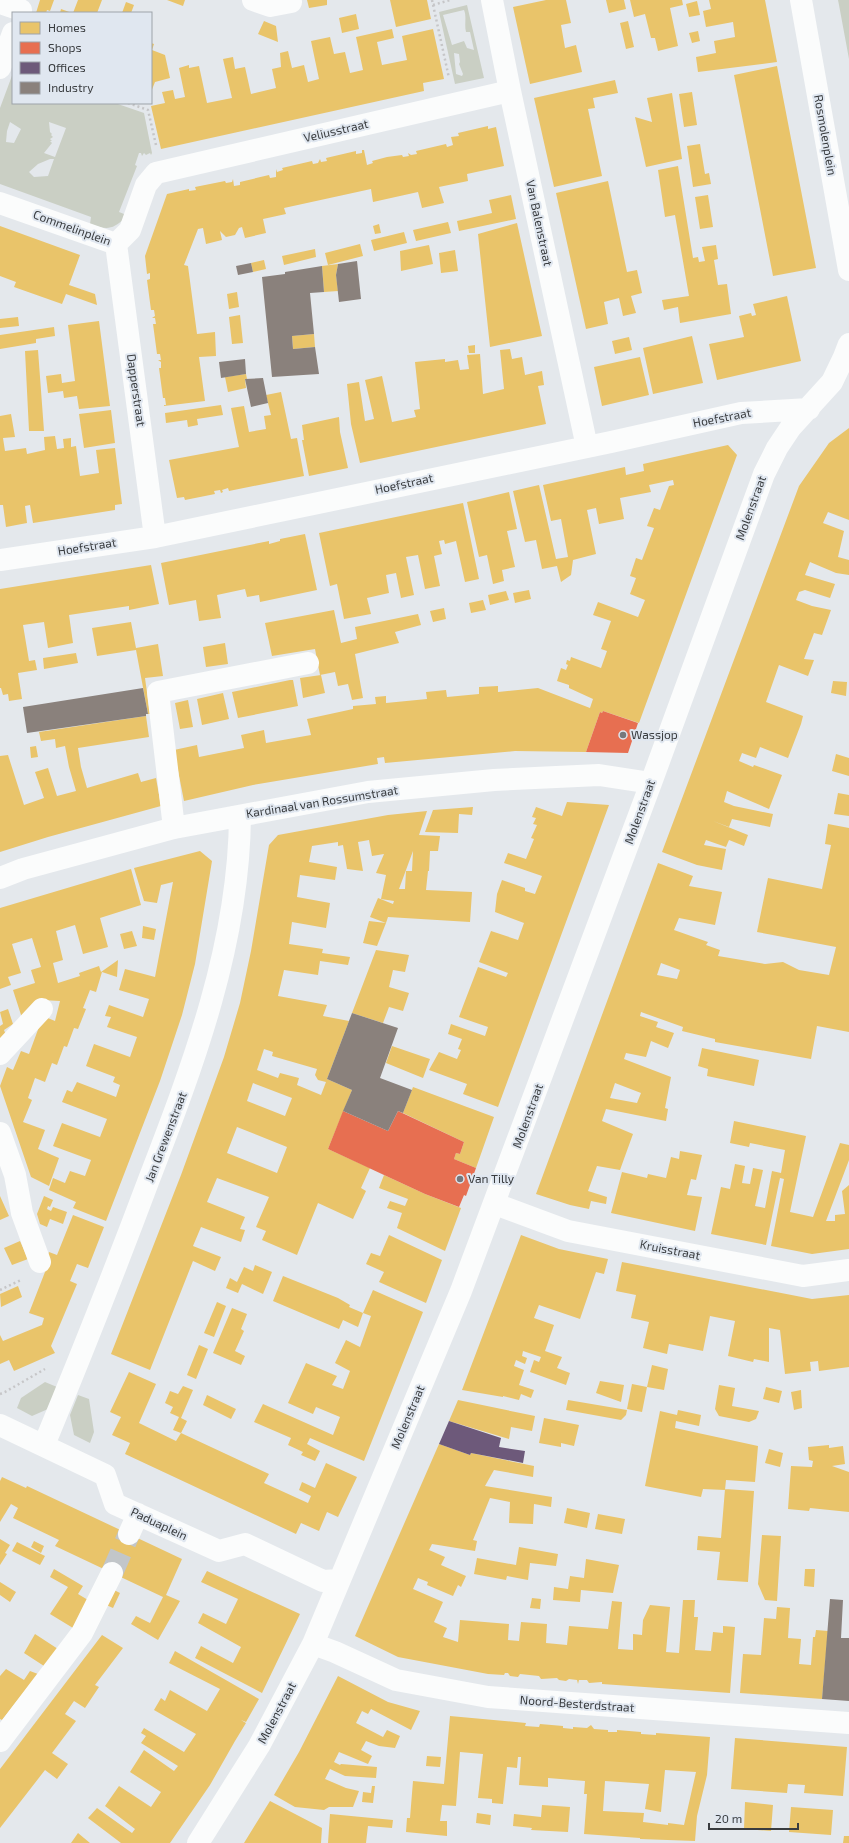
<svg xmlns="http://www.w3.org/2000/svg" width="849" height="1843" viewBox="0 0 849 1843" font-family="'Exo 2',sans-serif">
<rect width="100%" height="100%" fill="#e4e8ec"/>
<!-- green -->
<path fill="#cacfc4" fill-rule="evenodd" d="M838,0H849V59L839,5Z
M467,5L484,78L455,84L439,12ZM464,10C467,17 464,24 466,32H470L474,50L467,48L464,41L452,45L443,15ZM454,53L459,54L460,62L459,64L463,74L462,76L456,74Z
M13,73V103H115L144,113L152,153L151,155L150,153L146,155L144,153L142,156L141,153H139L135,165L137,166L119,212L124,214L125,218C112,230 107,230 90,224L91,217L0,184V108ZM10,122L21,129L14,143L6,142L7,131ZM49,122L66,128L55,157L44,153L52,143L50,141H52L50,139L53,137L51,135L52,134L50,132ZM50,159H54L48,176L34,177L29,172L38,164Z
M45,1382L57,1387L48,1409L32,1416L17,1408L21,1398Z
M78,1395L89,1399L94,1432L90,1443L74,1435L70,1415Z"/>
<!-- homes -->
<path fill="#e9c46a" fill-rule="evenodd" d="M40,0H54L50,11L47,10L46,13H36Z
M78,0H102L97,13H73Z
M167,0H185L183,6Z
M307,0H327V5L309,8Z
M390,0H427L431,19L396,27Z
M546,0H566L571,23L561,25L565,48L576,45L582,72L530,84L513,7Z
M606,0H624L626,9L609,13Z
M630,0H682L683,5L670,8L678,46L658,51L655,38H651L645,14L634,17Z
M709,0H765L777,62L698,72L696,57L716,53L714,41L735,37L733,22L706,27L703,11L711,9Z
M697,1L700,15L689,17L686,4Z
M126,2L134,5L131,13H122Z
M61,9L72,13H60Z
M356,14L359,29L342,33L339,18Z
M264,21L276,26L278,42L258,34Z
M628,21L634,47L626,49L620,23Z
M392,29L394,38L377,42L382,65L407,60L402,36L433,29L444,79L423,83L424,91L161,149L151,106L165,103L162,92L173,90L175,99L185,97L179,68L189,65V68L199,66L207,103L232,98L223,59L233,57L235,69L245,67L251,94L276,88L272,69L281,67L280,53L288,51L292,68L304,65L308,82L319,79L311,41L330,37L334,54L345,52L350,73L363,70L356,37Z
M698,31L700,41L692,43L689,33Z
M151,43L154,44L152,50L165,55L170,78L155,82L151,92Z
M777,66L816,268L773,276L734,75Z
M615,80L618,93L593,98L595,108L588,109L602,176L554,187L534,98Z
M692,92L697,125L684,127L679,94Z
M672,93L682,159L646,167L635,117L652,122L647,98Z
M488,126V129L496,127L504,166L467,174L468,181L439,187L444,203L422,208L418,192L373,202L371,189L284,208L286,214L263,219L266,233L245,238L242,227L239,228L235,235L226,237L220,231L222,240L206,244L203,228L198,229L184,265L188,266L197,334L215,332L216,356L199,357L205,401L164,406V405H166L165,398H163L159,368H161V362L158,360H161L160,354H157L153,324H156L155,318H152L155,316L154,310H151L147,280L150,279V273L147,274L145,256L167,194L189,189V191L196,190L195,187L225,181L226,183L232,182L233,179L234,186L240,185V182L269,175L270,178L276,177V169L277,172L283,170L282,168L312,161L313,164L318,163L320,159L321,162L327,161L326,158L356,151V154L362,153V150H364L367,165L373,163L372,161L387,157L402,155L403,157L409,156L408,153L411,155L417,154L416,151L446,144L447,147L453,145L451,137L459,136L458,133Z
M700,144L705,174L709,173L711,184L693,187L687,146Z
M678,166L693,258L698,257L699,262L705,261L702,247L716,245L718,259L714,260L718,285L727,284L731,314L680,323L678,307L664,310L662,300L689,296L675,215L665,217L658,170Z
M608,181L627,272L637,270L642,293L631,296L636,313L623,316L619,298L604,302L608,324L586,329L556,193Z
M511,195L516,219L459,231L457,221L492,213L489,200Z
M708,195L713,227L700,229L695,197Z
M448,222L451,233L416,241L413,230Z
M517,223L542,336L490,347L478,234Z
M379,224L381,233L375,234L373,226Z
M0,226L80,255L69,285L95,294L97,305L66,294L62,304L14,287L16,282L0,276Z
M404,232L407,243L374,251L371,240Z
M360,244L363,256L328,265L325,253Z
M429,245L433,264L401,271L400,251Z
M315,249L316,257L284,265L282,256Z
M455,250L458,271L441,273L439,253Z
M264,260L266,269L253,272L251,263Z
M338,264L336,275L338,291L324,292L322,266Z
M237,292L239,307L229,309L227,294Z
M787,296L801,361L717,380L709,344L744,337L739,316L751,313L752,316L756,315L753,304Z
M240,315L243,343L232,344L229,317Z
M18,317L19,326L0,328V319Z
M99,321L110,406L79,409L77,396L64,398L63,391L48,393L46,376L61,374L62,383L75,381L68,325Z
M54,327L55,336L36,339V343L0,349V335Z
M314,334L315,347L293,349L292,336Z
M692,336L703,383L653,394L643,348Z
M629,337L632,350L615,354L612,341Z
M475,345V353H469L468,346Z
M510,349L512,359L522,357L525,375L542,371L544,385L538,386L546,424L360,463L351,424L347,384L359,382L365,421L374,419L365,380L382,376L392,422L416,417L414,410L420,409L415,362L445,359V362L458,360L460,370L469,369L467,355L480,354L483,394L504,389L500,350Z
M38,350L44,431H29L25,351Z
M640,357L649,395L602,406L594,367Z
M246,374L247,379H245L246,388L228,392L225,377Z
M281,392L291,439L297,438L304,476L229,491L228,488L222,490L223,492L221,493L220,490L214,491L215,494L185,500L184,497L177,498L169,460L239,447L231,408L244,406L249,432L266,429L264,416L271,415L266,395Z
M221,405L223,415L197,419L198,425L188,427L187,420L166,423L165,413Z
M111,410L115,443L84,448L79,414Z
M11,414L15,437L3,438L5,451L26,448L27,454L45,450L44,437L55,436L57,449L64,448L63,439L71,438V447L76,446L80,476L99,473L96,450L115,448L122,504L115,505V510L33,523L30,505L25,506L27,523L6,527L3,505H0V416Z
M339,417L340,432L348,468L309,476L302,440H304L302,425Z
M849,428V520L828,512L823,523L844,531L838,557L849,560V575L836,573L810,562L805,575L835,584L830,598L805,590L799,592L796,600L812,606L831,610L822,635L814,633L804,659L814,660L808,676L779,665L766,702L803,716L801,724L788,758L760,747L756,758L742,753L739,761L753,767L754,765L782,775L769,809L727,791L724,802L734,806L773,814L770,827L732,819L729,827L713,821L748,835L744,846L729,840L726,847L706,840L704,845L726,849L722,870L697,865L662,852L799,486L829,443Z
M728,445L737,455L639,723L603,711L602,713L600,712L586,752L515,751L385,763L384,757L377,758L378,764L253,785L184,801L174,750L197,745L199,757L244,748L241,735L264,730L266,743L311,735L307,719L353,709V706L376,704L375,697L386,696V703L427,699L426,692L446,690L447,697L479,694V687L498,686V692L538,688L590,708L593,699L569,688V685L557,681L561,668L566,670L568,665L566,664L567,660L570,661L571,657L601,668L607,651L601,649L611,621L593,615L598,602L638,617L645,600L630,594L636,578L630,576L636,558L642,560L654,528L647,526L654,508L660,510L669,486L674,485L673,480L649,485L651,492L620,498L624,519L599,524L596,508L587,510L596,554L573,560L571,575L561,582L557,566L542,569L536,540L525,542L513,491L539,485L556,559L568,557L561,519L551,521L543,485L625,467L626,475L644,471L643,464Z
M509,492L517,529L507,531L515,567L502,570L504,581L493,584L487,555L479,557L467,502Z
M463,503L479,579L465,582L456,541L445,544L444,540L439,541L442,554L434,556L440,586L425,589L418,555L406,557L414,595L401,598L396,573L386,575L389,593L367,598L371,614L344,619L337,584L330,586L319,533Z
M305,534L317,590L260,602L259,595L247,597L245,589L217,595L221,618L199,621L196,600L169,605L161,563L269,541V544L280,541V539Z
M151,565L159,604L129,610V606L69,615L73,643L48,648L44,622L23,625L29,661L35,660L37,670L18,673L22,699L9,701L8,694L3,695L1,688H0V589Z
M529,590L531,599L515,603L513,593Z
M506,591L509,600L490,605L488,595Z
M483,600L486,610L471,613L469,603Z
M444,608L446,619L433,622L430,611Z
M334,610L341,643L357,639L355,627L418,614L421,625L395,632L399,643L355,654L363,698L352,700L348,684L338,686L335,672L320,675L315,649L272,656L265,623Z
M131,622L136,648L158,644L163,676L145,678L150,714H148L136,650L97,656L92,628Z
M225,643L228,664L206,667L203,647Z
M76,653L78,663L44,669L43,658Z
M321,675L325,693L303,698L300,678Z
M290,680H293L298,706L238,718L232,692Z
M833,681L847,682L846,696L831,693Z
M223,693L229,719L202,725L197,699Z
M188,700L193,727L180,729L175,703Z
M146,716L149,737L78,748L81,767L87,788L138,773L141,782L156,778L161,806L48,837L0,852V756L8,755L24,805L44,798L35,772L48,768L57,796L76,791L69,767L65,746L56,748L55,739L41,741L39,732Z
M36,746L38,757L31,758L30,747Z
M836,754L849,758V776L832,771Z
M838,793L849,795V816L834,814Z
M567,802L609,805L498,1107L463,1094L467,1084L429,1070L439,1052L457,1059L461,1050L458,1049L462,1039L448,1034L451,1024L485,1036L488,1027L459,1017L463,1006L478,967L506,977L508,973L479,962L491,931L518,940L524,923L495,912L497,894L502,880L525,888V891L535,894L542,876L504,863L508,853L526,859L534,839L531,838L537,825L533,824L536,818L532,817L536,807L562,816Z
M473,807L472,815L459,814L458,833L425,832L433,810Z
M427,811L419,835L440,836L438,851H430L429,871H428L426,890L472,892L470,922L388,917L386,923L370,917L378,898L393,904L394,901L381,899L386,875L376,873L384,854L372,856L369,840L358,842L363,871L347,869L343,845L338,846V842L312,846L309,862L337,867L335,880L300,875L297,897L330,903L326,928L292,922L289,944L323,949L322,953L350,957L348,965L320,961L318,975L284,970L278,996L327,1005L323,1016L349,1021L327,1079L352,1090L328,1149L370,1168L361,1188L366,1191L353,1219L318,1203L297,1255L262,1240L266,1231L256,1227L269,1197L217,1178L207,1202L245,1217L240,1229L245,1230L241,1242L201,1227L193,1246L221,1257L215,1271L193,1261L150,1370L111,1354L181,1175L224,1057L240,1003L251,951L269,845L278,835L388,815ZM413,851L412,871H406L405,889H399ZM264,1049L273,1052L272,1056L317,1069L315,1075L318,1080L326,1082L321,1095L297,1085L299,1078L280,1073L278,1078L257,1070ZM253,1083L292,1098L285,1116L247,1101ZM237,1127L287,1147L277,1173L227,1153Z
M828,824L849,828V1032L817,1026L811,1059L715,1042V1039L682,1031L683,1027L641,1012L640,1016L658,1022L656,1027L674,1033L668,1048L651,1041L646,1057L626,1053L624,1059L671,1077L665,1108L668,1109L666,1121L606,1109L602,1121L633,1134L620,1170L597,1166L588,1191L607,1197L606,1204L591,1201L589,1209L570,1205L536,1194L658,863L693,876L689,886L722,892L715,925L679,918L674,930L708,942L706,945L720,950L718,956L765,964L783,962L799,970L829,975L836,947L757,932L768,878L822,889L831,845L825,844ZM661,963L680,970L677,979L657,975ZM615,1083L641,1093L637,1103L610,1098Z
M200,851L212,861L195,964L182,1015L160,1081L106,1221L73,1208L76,1202L49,1190L53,1178L65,1183L70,1171L85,1176L91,1160L53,1146L62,1123L100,1137L107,1119L62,1102L67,1090L72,1092L77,1082L116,1097L120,1085L113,1082L115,1077L86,1066L94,1044L130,1057L137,1037L107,1027L111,1017L105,1016L109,1005L143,1017L149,999L119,990L125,969L155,977L173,882L161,885L157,903L144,901L134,868Z
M131,869L141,905L100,918L108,947L83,954L75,925L56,931L63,960L53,963L58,983L80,976L79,973L99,966L101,972L118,960L117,977L102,972L96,992L90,990L83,1008L86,1009L78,1029L74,1028L67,1047L64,1046L57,1065L52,1063L45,1082L35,1078L28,1098L32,1100L23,1122L45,1130L38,1149L59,1158L49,1186L31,1177L0,1086L7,1067L13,1070L21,1051L29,1054L43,1016L55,1021L60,1001L42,1000L22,1018L13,990L35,983L31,970L41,967L32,938L12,944L21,973L8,977L11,985L0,989V908Z
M369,921L386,923L377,946L363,943Z
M143,926L156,929L154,940L142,938Z
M132,931L137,946L124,949L120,934Z
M376,950L409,955L405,972L393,970L389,987L409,993L403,1011L389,1007L383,1023L352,1013Z
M8,1009L13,1024L4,1030L7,1038L0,1042V1026L3,1024L0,1012Z
M392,1046L430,1059L423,1078L386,1063Z
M702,1048L759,1060L754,1086L707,1076L708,1069L698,1066Z
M413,1087L494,1117L476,1168L454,1159L456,1153L460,1154L464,1142L403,1113Z
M734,1121L806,1136L790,1212L813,1217L840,1143L849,1145V1160L826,1221H835V1215L845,1214L842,1191L849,1185V1249L812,1254L771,1246L784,1179L780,1178L766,1245L711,1234L721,1187L730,1189L735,1164L745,1166L742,1183L750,1184L753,1168L763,1170L755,1206L765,1208L772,1171L781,1173L785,1150L750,1143L749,1147L730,1143Z
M680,1151L702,1155L696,1180L691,1179L687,1195L702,1197L695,1231L611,1213L622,1172L647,1178L648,1174L666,1178L671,1157L679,1159Z
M384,1175L425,1194L461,1208L445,1251L397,1228L402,1213L387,1208L390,1201L405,1206L408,1199L379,1188Z
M0,1196L9,1216L0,1220Z
M44,1196L53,1200L50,1207L48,1206L47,1209L51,1211L53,1207L67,1212L63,1224L50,1219L47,1227L40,1224L37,1214Z
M73,1215L104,1227L88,1268L77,1264L70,1281L77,1284L51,1346L55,1353L14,1371L9,1360L0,1364V1335L3,1341L42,1325L44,1318L29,1313L45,1272L42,1271L49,1252L57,1255Z
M389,1235L442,1260L426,1303L379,1282L384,1272L366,1264L371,1253L380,1256Z
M521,1235L559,1249L608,1259L604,1274L596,1272L580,1319L539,1305L534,1318L554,1325L545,1351L562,1357L557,1368L570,1373L566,1385L530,1372L534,1360L539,1362L541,1357L523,1351L522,1356L527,1358L525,1364L516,1360L514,1366L524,1370L519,1385L534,1390L531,1398L521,1394L519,1400L503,1396V1397L462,1390Z
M20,1241L28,1259L12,1265L4,1248Z
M622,1262L812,1299L849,1295V1367L819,1371L818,1361L810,1362L811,1371L785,1374L780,1330L769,1328V1362L754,1359L753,1362L728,1356L735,1321L710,1316L703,1351L669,1344L667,1354L643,1348L649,1322L631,1318L636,1295L616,1291Z
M255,1265L272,1272L263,1294L242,1284L238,1293L226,1288L230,1278L237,1282L244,1267L253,1271Z
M283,1276L338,1298L350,1305L349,1307L363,1313L373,1290L423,1312L364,1461L310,1438L307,1444L320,1451L315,1461L301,1455L303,1452L288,1445L291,1438L254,1422L263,1404L333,1435L340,1417L316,1407L313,1414L288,1403L306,1363L337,1376L332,1385L343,1389L350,1371L335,1363L346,1340L360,1347L371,1316L363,1313L358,1327L343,1320L339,1329L273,1301Z
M18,1286L22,1297L1,1307L0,1294Z
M217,1302L226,1306L214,1337L204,1333Z
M232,1308L247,1314L241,1329L244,1331L235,1351L245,1356L241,1365L213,1353Z
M199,1345L208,1349L196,1379L187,1375Z
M652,1365L668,1369L664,1390L647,1387L642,1412L627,1409L632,1384L647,1387Z
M129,1372L156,1384L139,1423L176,1441L181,1433L173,1430L179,1417L170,1413L173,1407L165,1403L170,1391L178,1394L183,1386L193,1390L181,1418L187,1421L181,1433L269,1474L264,1483L308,1503L311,1496L299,1490L302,1482L315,1488L326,1463L357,1477L338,1517L327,1512L319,1531L301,1523L296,1534L125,1454L130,1443L112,1435L121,1417L110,1412Z
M600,1381L624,1385L621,1402L596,1393Z
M719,1385L735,1388L732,1406L759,1411L756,1419L749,1422L719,1416L715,1409Z
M766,1387L782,1391L779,1403L763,1399Z
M801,1390L802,1408L794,1410L791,1392Z
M207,1395L236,1409L231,1419L203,1405Z
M458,1400L535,1416L532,1431L511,1427L509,1439L449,1421Z
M568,1400L627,1410L626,1415L621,1420L566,1410Z
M678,1410L701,1415L699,1426L676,1421L675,1428L758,1446L755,1482L726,1480L725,1490L703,1489L701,1497L645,1486L660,1411L677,1415Z
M544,1418L579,1425L574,1446L561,1443V1447L539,1443Z
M439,1444L470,1455L471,1453L534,1466L533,1477L494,1470L485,1486L552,1497L551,1507L534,1504L533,1524L509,1523L510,1502L490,1498L473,1540L477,1541L475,1551L432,1544L429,1550L445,1557L441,1565L466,1576L461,1587L458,1585L453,1596L427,1585L428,1582L418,1578L413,1589L443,1602L434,1622L447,1628L443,1637L458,1642L460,1620L509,1624L508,1640L519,1641L521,1622L547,1624L546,1643L567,1645L569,1626L608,1629L612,1601L622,1602L618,1649L633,1650V1634L642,1635L643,1620L650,1605L670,1607L666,1652L679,1653L683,1600H695L694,1617H698L695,1650L711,1651L713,1632L723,1633V1626L735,1627L730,1693L602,1684V1682L589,1683L587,1680H579L578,1684L577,1680L569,1679L566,1681L559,1680L557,1678L541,1679L539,1676L520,1674L518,1677L510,1676L508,1673H505L504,1675L488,1674L398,1657L355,1636Z
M829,1445V1448L843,1446L845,1464L832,1466L849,1472V1512L810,1508L809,1511L788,1509L791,1466L812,1467L813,1461L809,1460L808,1447Z
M769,1449L783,1453L780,1467L765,1463Z
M2,1477L26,1488L27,1486L182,1559L166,1595L180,1601L158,1640L131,1624L136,1616L150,1623L163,1597L55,1546L59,1540L13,1518L18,1508L11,1504L0,1522V1481Z
M725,1489L754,1491L748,1582L717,1580L720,1552L697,1550L698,1536L721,1538Z
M567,1508L590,1513L587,1528L564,1523Z
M598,1514L625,1519L622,1534L595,1529Z
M762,1535L781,1536L777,1601L765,1600L758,1584Z
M0,1539L10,1545L5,1553L7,1554L0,1565Z
M34,1541L44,1546L41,1553L31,1547Z
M17,1542L45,1556L40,1565L12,1551Z
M519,1547L558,1554L556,1566L530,1563L528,1580L507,1576L506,1580L474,1574L477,1558L516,1565Z
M586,1559L619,1565L613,1593L581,1590L580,1602L553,1600L554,1587L568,1589L570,1576L584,1578Z
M54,1569L83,1586L78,1594L88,1600L73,1628L50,1614L68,1587L50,1577Z
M805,1569H815L814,1587L804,1586Z
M207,1571L300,1614L262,1693L195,1658L201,1646L233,1663L241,1647L198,1623L203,1613L226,1624L238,1599L201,1582Z
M0,1582L16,1592L10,1602L0,1595Z
M112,1589L120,1593L113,1608L104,1604Z
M532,1598L541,1599L540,1609L530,1608Z
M777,1607L790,1608L788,1638L801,1639L799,1664L811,1665L813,1637H815L816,1630L828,1631L822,1699L740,1693L743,1654L761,1655L764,1618L776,1619Z
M35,1634L58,1649L44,1666L24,1653Z
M102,1635L123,1648L95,1685L99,1687L85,1708L74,1701L65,1714L76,1721L52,1753L68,1764L57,1779L45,1770L0,1828V1769Z
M175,1651L259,1699L246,1722L241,1720L246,1723L235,1741L210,1785L170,1843H121L88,1818L97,1808L132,1833L135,1829L105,1806L119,1786L151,1807L161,1792L130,1772L144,1750L174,1771L178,1766L141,1743L146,1736L141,1733L144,1728L184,1752L196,1734L154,1710L161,1698L165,1701L170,1690L207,1711L220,1689L169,1663Z
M6,1669L24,1680L30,1671L38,1674L2,1720L0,1719V1676Z
M338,1676L388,1702L420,1711L411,1730L371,1709L368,1714L362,1711L356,1723L383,1737L387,1730L400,1736L395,1748L379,1746L366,1741L361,1750L372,1756L368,1764L339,1752L334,1762L340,1765L341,1764L377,1767L376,1778L345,1776L330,1769L325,1779L346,1788L359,1791L353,1807H329L324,1810L295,1807L274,1795L299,1752Z
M450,1716L526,1723L525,1726L539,1727L540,1724L563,1726V1728L573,1729V1727L587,1728L591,1725L594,1729L608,1730V1732H617V1730L641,1732V1734L656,1735V1733L710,1737L707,1775L697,1816L695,1841L640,1839V1838L584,1834L587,1794H584L585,1781L548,1778V1787L519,1785L521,1757H518L517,1768L507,1767L503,1804L492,1803V1799L478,1798L483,1754L460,1752L456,1806L442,1805L440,1821H447V1836L406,1832L407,1818H410L413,1781L444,1784ZM665,1770L696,1772L684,1825L668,1823V1825L643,1822L644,1813L603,1811L605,1781L649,1784L645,1809L661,1812Z
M735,1738L847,1747L843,1796L804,1793L805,1785L788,1784L787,1793L731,1789Z
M427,1756L441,1757L440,1767L426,1766Z
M372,1786H375L373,1803L362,1802L363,1792L371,1793Z
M270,1801L322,1828L321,1843H244Z
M745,1802L773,1805L771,1831L744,1829Z
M542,1805L570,1807L568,1832L531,1830L532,1828L513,1826L514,1814L541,1817Z
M791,1807L833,1810L831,1835L789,1832Z
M477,1813L491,1815L490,1825L476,1823Z
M330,1814L393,1820L392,1828L368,1826L366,1843H328Z
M78,1833L90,1843H71Z
M844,1836H849V1843H843Z"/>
<!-- shops -->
<path fill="#e76f51" d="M603,711L638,723L628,753L586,752L600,712L602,713Z
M343,1111L388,1131L398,1111L464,1142L460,1154L456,1153L454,1159L476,1168L466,1196L464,1195L459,1207L425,1194L328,1149Z"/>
<!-- offices -->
<path fill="#6d597a" d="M449,1421L501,1438L499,1447L525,1451L523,1463L471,1453L470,1455L439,1444Z"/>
<!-- industry -->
<path fill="#8a817c" d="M357,261L361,299L339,302L336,275L338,264Z
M251,263L253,272L238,275L236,266Z
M322,266L324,292L310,293L314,334L292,336L293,349L315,347L319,374L272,377L262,277L285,274V272Z
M245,359L246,374L221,378L219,362Z
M263,378L268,403L251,407L245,379Z
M143,688L148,714H146V716L27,733L23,707Z
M352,1013L398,1028L380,1078L412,1090L403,1113L398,1111L388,1131L343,1111L352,1090L327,1079Z
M830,1599L843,1600L841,1638H849V1701L822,1699Z"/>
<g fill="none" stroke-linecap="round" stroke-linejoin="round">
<!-- minor-tunnel -->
<path stroke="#c2c6c9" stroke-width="22" stroke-dasharray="22 11" stroke-linecap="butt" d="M112,1573L129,1534"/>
<!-- path -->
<path stroke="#c6c6c8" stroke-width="2.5" stroke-dasharray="2 3" stroke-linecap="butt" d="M432,0L449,78
M433,5L450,0
M128,103L148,110L156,145
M0,1290L21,1280
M0,1394L5,1392L45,1369"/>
<!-- minor -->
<path stroke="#fbfcfc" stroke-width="22" d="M253,0L270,6L291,2
M492,0L510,91L587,447
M801,0L849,270
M0,3L21,10
M0,68L13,33
M0,203L116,244L130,230L146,185L156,173L510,91
M116,244L155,537
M0,560L155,537L611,442L741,413L809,409
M174,828L158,692L308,663
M0,878L23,869L174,828L368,792L494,780L599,775L651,783
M0,1054L42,1009
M0,1133L15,1175L22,1213L40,1262
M495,1204L568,1231L803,1276L849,1270
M0,1425L105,1475L115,1504L219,1551L245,1544L323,1581L339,1580
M44,1445C80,1358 115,1270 148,1182C194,1063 239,944 240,816
M129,1534L138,1514
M313,1644L335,1652L396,1680L488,1697L849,1723
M0,1741L82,1633L112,1573
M198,1843L259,1746L313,1644L461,1291L651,783L764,474L777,448L791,427L832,382L844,357L849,344"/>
</g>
<!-- markers -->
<g fill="#75787c" stroke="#e0e7f0" stroke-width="1.5">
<circle cx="623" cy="735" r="4"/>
<circle cx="460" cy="1179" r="4"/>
</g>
<g text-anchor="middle" stroke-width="4" stroke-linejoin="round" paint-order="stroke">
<!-- street labels -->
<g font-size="12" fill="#393c3f" stroke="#e0e7f0">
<text transform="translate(336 131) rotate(-13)" y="4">Veliusstraat</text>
<text transform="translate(825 135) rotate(80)" y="4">Rosmolenplein</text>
<text transform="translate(539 223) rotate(78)" y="4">Van Balenstraat</text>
<text transform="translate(72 228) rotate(20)" y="4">Commelinplein</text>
<text transform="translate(136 390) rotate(82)" y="4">Dapperstraat</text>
<text transform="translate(722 418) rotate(-11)" y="4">Hoefstraat</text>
<text transform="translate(404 484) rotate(-12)" y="4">Hoefstraat</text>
<text transform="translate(751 508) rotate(-70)" y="4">Molenstraat</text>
<text transform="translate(87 547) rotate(-9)" y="4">Hoefstraat</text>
<text transform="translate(322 802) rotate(-9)" y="4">Kardinaal van Rossumstraat</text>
<text transform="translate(640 812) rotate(-70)" y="4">Molenstraat</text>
<text transform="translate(528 1116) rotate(-70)" y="4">Molenstraat</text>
<text transform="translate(166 1137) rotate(-69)" y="4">Jan Grewenstraat</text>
<text transform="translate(670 1250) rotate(11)" y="4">Kruisstraat</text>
<text transform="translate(408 1417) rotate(-67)" y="4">Molenstraat</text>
<text transform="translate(159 1524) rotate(25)" y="4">Paduaplein</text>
<text transform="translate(577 1704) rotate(4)" y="4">Noord-Besterdstraat</text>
<text transform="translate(277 1713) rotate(-62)" y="4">Molenstraat</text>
</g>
<!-- poi labels -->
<g font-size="12" fill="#393c3f" stroke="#e0e7f0" text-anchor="start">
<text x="631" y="739">Wassjop</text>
<text x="468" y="1183">Van Tilly</text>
</g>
</g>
<!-- legend -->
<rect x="12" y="12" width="140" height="92" fill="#e0e7f0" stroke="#9da3a9"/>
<rect x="20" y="22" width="20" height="12" fill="#e9c46a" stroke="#9da3a9"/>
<text x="48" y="32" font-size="12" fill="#393c3f">Homes</text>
<rect x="20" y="42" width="20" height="12" fill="#e76f51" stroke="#9da3a9"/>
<text x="48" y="52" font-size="12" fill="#393c3f">Shops</text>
<rect x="20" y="62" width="20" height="12" fill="#6d597a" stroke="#9da3a9"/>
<text x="48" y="72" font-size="12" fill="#393c3f">Offices</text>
<rect x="20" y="82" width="20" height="12" fill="#8a817c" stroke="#9da3a9"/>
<text x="48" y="92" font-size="12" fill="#393c3f">Industry</text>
<!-- scale -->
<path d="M709 1823v6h89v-6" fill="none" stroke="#393c3f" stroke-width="2"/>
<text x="715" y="1823" font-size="12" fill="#393c3f" stroke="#e0e7f0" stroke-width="3" paint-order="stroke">20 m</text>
</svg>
